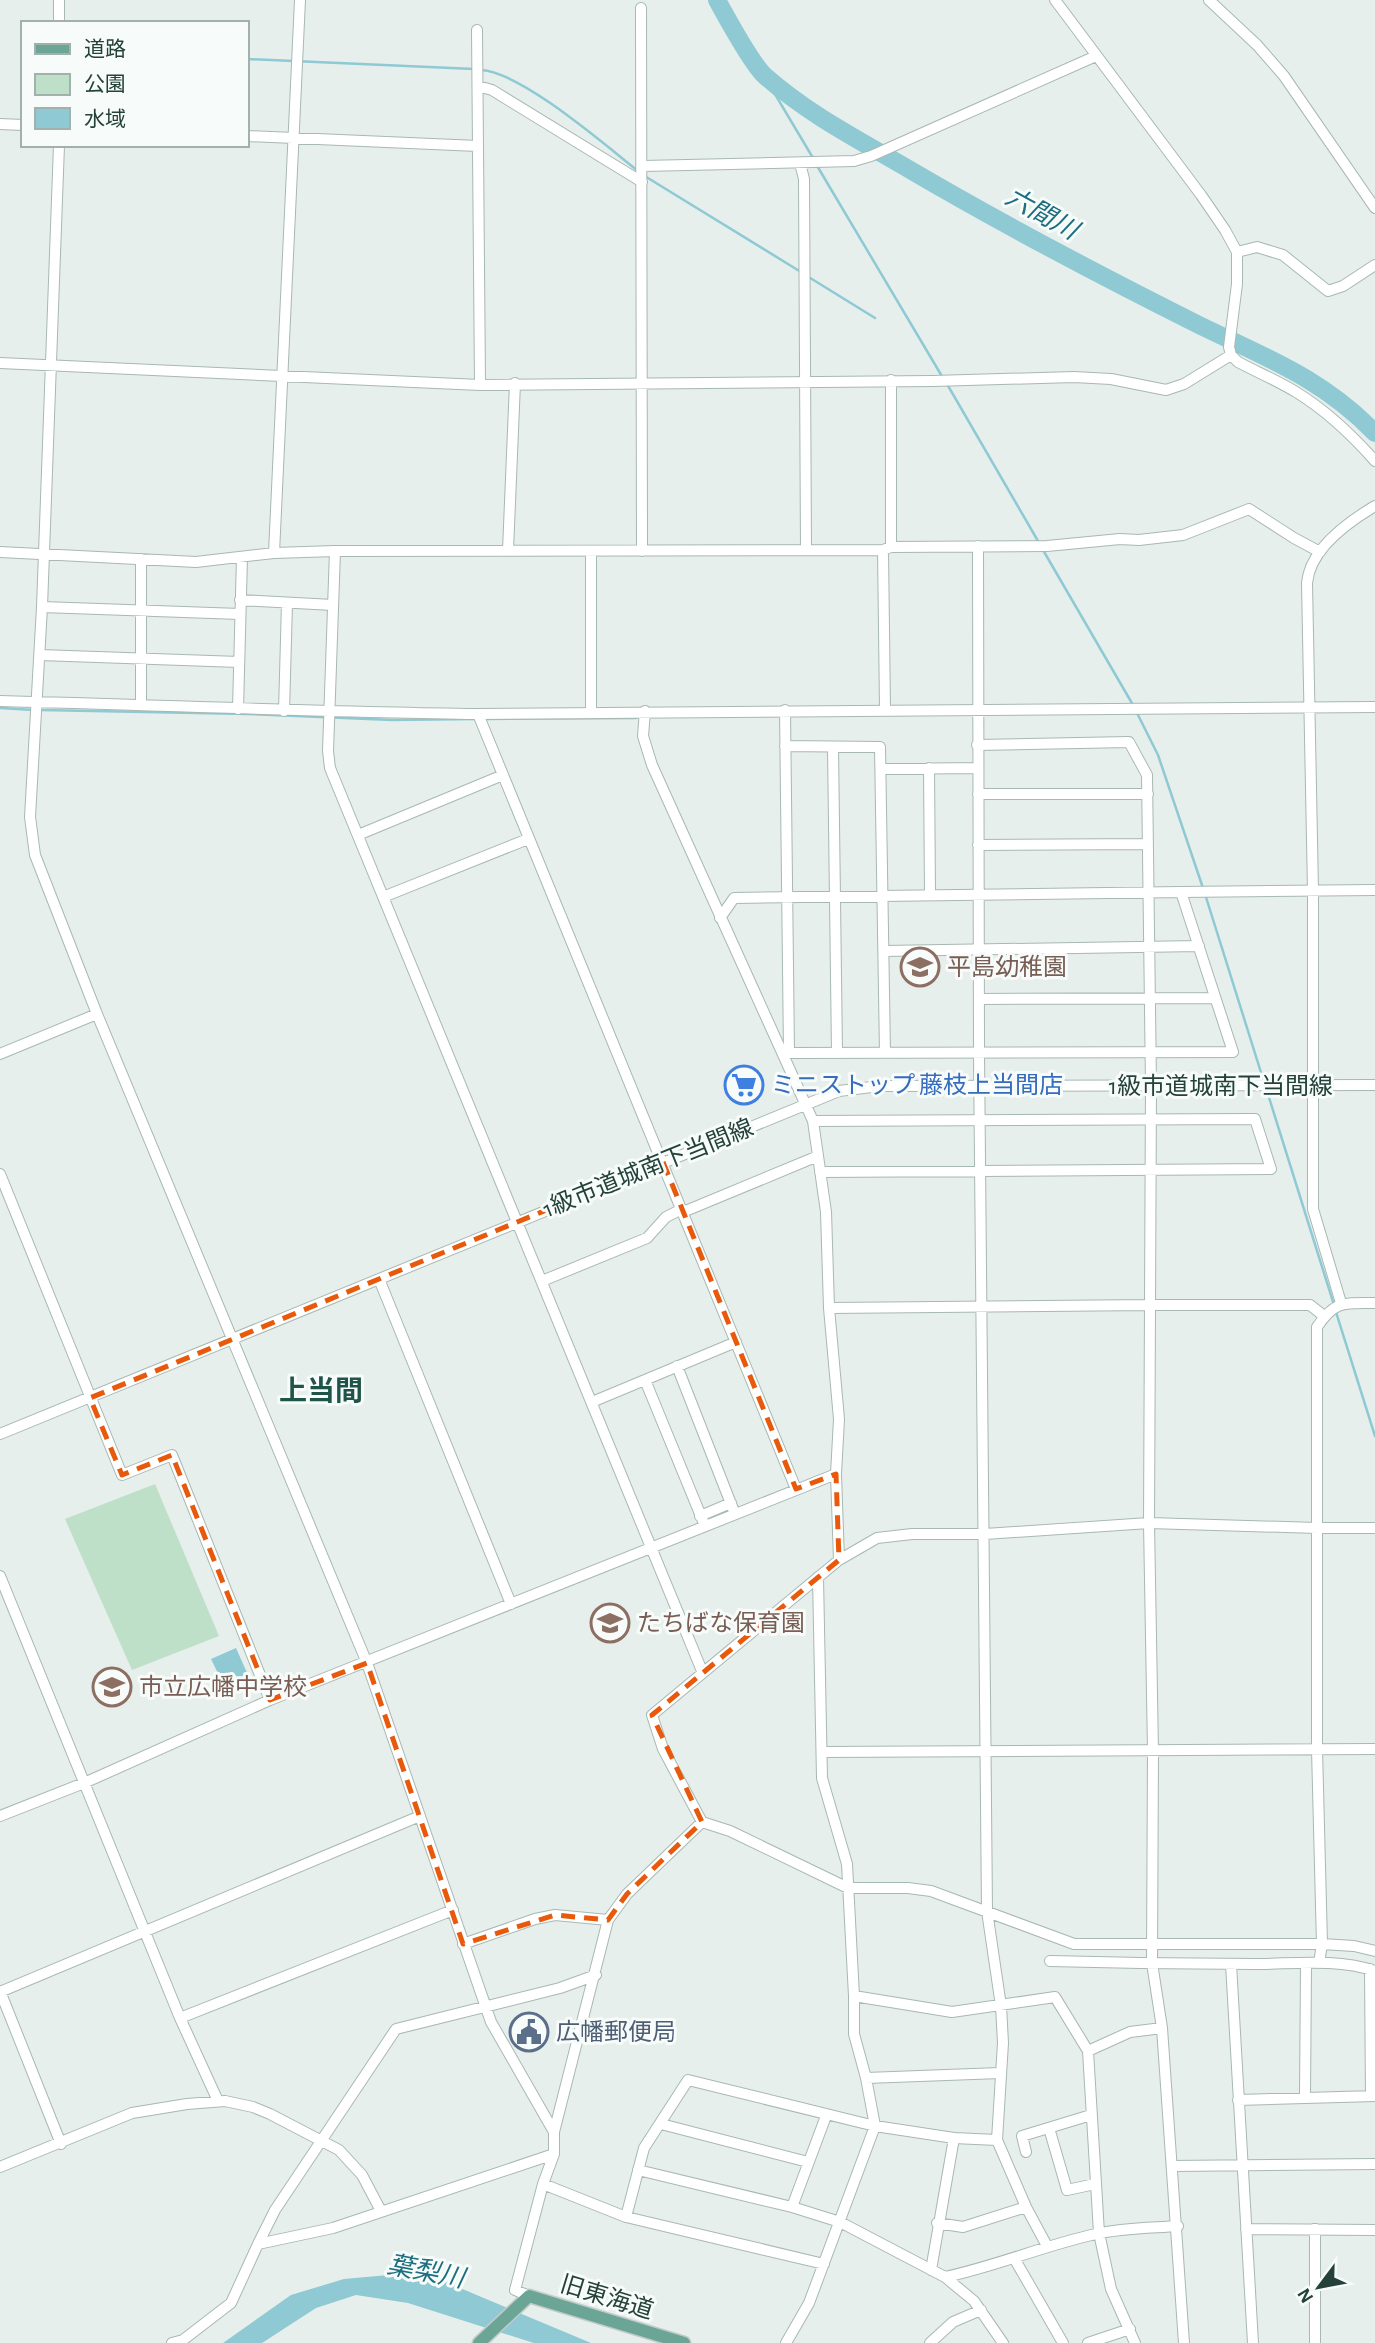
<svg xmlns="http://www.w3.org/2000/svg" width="1375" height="2343" viewBox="0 0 1375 2343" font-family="'Alegreya Sans','Noto Sans JP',sans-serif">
<rect width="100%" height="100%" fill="#e6efeb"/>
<!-- green -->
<path fill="#bfe0c8" d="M155,1484L219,1636L132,1670L65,1519Z"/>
<!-- water -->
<path fill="#8ec9d4" d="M236,1648L252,1684L228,1694L211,1659Z
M400,2274L441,2280L591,2343H534L408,2303L356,2295L316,2308L262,2343H223L291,2295L344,2279Z"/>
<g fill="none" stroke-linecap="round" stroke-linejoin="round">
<!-- stream -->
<path stroke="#8ec9d4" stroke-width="2.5" d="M247,59L474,69
M481,70C521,72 604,144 638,171
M763,74L813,158
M816,164L943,378
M643,175L801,272
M807,276L875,318
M947,384L1038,541
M1043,550L1133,705
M0,708L34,710
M41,710L248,714L392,720L475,719
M1136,711L1158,755L1203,888
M486,719L636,718
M1205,894L1264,1082
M1266,1088L1334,1305
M1336,1312L1375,1436"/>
<!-- river -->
<path stroke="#8ec9d4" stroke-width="18" d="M717,0C727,18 751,63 765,76C809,115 861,141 912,171C1006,226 1103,277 1201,326C1267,358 1323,379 1375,433"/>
<defs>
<path id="minor" d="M59,0V23
M1055,0L1201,195L1225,230L1237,252V284L1229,347L1231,355L1238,362C1257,372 1278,381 1296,392C1327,411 1352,435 1375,461
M1209,0L1257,45L1284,76L1375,208
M641,8L642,551
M477,30L480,385
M478,86L492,90L642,182
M0,124L23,125
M247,136L478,146
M59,145L42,607L30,817L35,855L97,1014L367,1663L491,2022L554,2132
M800,163L804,179L806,550
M643,166L854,161L871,156L1096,56
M1237,252L1257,247L1283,255L1328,291L1343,286L1375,265
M0,363L480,385L933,381L1074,377L1111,379L1166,390L1184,384L1231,355
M891,380V547
M978,546L979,1054L987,1911L1001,2006L1003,2043L997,2140L1026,2207L1047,2246
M508,550L515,383
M883,550L885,710
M335,551L328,751L330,768L702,1671
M591,551V711
M0,552L196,562L274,553L335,551L883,550L891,547L1047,546L1120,539L1139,540L1183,535L1249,509L1294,538L1320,552
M274,553L300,0
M240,600L333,605
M42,607L240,614
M40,655L239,662
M0,701C159,705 319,712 478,714L1375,707
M141,704V559
M238,709L242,557
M284,711L287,603
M645,711L643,736L652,765L813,1121L826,1212L829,1308L839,1419L836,1474L839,1560
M478,714L796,1489
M785,746L880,747L885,1053
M833,747L837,1053
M929,768L930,894
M881,769L977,768
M978,794H1148
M358,835L503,775
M978,845L1147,844
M1181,892L1375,890
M383,897L528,839
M720,918L734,898L1181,892L1233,1052L789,1053
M884,951L1199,946
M979,999L1215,998
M0,1054L97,1014
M784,1055L789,1053L785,710
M813,1121L1255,1119L1271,1169L820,1172
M0,1174L122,1475L172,1455L270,1700
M683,1212L818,1156
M379,1279L511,1604
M542,1281L647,1238L666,1217L682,1209
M1341,1303L1313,1209V891L1307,583C1310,549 1348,522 1375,506
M829,1308L1150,1305L1151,1086L1147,775L1129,742L977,745
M677,1366L735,1514
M645,1380L705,1526
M592,1402L736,1342
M0,1434L839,1091L880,1086L1375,1085
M700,1516L731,1503
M1375,1528H1317L1149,1523L985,1534H912L877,1538L839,1560L652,1715L663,1749L702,1822L730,1831L848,1888H908L931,1891L1074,1944H1322L1354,1946L1375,1951
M0,1576L180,2018L218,2101
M822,1752L1375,1749
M0,1816L84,1783L270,1700L836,1474
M463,1944L535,1919L555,1915L608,1920
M1050,1961C1118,1963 1186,1964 1253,1964C1293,1964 1336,1958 1375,1971
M1319,1963L1322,1944L1317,1749V1327C1335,1300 1345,1303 1375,1303
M1231,1964L1253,2343
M1370,1969L1371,2096
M0,1991L61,2144
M0,1992L420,1816
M854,1996L952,2012L1055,1997L1088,2051L1099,2233L1111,2289L1135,2343
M180,2018L453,1910
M1088,2051L1130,2032L1162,2028
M866,2078L1000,2073
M1305,2097L1306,1964
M1238,2100L1375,2096
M661,2124L808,2162
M1049,2128L1067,2190L1095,2184
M1026,2152L1022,2136L1091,2115
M1172,2166L1375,2164
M0,2167L132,2113L187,2104L225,2101L253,2107L270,2114L339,2150L362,2175L381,2211
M638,2170L792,2207L840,2222L945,2277L974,2301L1003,2343
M543,2184L626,2217L824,2264
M792,2207L826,2116
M626,2217L644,2148L688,2080L875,2126L954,2138L997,2140
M937,2223L963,2227L1026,2207
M1246,2229L1375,2230
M1315,2229V2343
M258,2244L275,2210L396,2029L560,1988L596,1975
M1014,2258L1063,2343
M931,2270L954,2138
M945,2277C997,2266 1045,2245 1096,2234C1122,2228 1151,2228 1178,2226
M529,2296L515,2290L543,2184L554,2154V2132L608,1920L627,1894L702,1822
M172,2343L183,2340L231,2303L258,2244L333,2228L554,2154
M786,2343L809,2303L875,2126L866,2078L854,2034V1996L847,1864L822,1778L818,1577
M930,2343L953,2322L981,2310
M1088,2343L1130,2329
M1184,2343L1162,2028L1152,1963L1153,1751L1149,1523L1150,1305H1310L1324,1316"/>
<path id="major" d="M479,2343L529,2296L684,2343"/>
</defs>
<!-- minor casing -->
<use href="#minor" stroke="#a8b8b2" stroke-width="12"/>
<!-- major casing -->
<use href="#major" stroke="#c2cac8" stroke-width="15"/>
<!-- minor -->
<use href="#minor" stroke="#fff" stroke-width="10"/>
<!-- major -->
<use href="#major" stroke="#6aa596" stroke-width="12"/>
</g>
<!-- marked area -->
<path fill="none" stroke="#e8590c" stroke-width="5" stroke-dasharray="14 9" stroke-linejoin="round" d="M663,1162L796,1489L836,1474L839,1560L652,1715L702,1822L627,1894L608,1920L555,1915L463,1944L367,1663L270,1700L172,1455L122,1475L90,1398Z"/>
<!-- icons -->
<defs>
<symbol id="school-ring" viewBox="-11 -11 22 22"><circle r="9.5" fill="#f7fbf9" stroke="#8d6e63" stroke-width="1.5"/><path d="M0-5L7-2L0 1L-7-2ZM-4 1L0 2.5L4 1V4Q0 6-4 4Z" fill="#8d6e63"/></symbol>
<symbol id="supermarket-ring" viewBox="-11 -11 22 22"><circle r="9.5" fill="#f7fbf9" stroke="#3f7fe0" stroke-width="1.5"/><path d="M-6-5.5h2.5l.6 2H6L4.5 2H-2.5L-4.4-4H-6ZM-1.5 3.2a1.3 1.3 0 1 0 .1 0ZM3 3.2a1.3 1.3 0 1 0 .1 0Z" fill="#3f7fe0"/></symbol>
<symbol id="civic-ring" viewBox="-11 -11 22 22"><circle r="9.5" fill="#f7fbf9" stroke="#5c6f8a" stroke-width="1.5"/><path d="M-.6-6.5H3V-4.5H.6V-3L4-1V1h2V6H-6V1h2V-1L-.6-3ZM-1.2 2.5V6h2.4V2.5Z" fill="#5c6f8a"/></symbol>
</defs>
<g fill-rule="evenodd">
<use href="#school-ring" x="898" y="945" width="44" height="44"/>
<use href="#supermarket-ring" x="722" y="1063" width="44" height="44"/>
<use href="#school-ring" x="588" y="1601" width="44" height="44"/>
<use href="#school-ring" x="90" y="1665" width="44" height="44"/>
<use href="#civic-ring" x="507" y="2010" width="44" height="44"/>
</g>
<g text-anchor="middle" stroke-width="6" stroke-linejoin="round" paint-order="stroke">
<!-- education labels -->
<g font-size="24" fill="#785e54" stroke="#f7fbf9" text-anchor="start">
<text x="947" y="975">平島幼稚園</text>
<text x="637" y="1631">たちばな保育園</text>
<text x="139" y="1695">市立広幡中学校</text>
</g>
<!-- shop labels -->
<g font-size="24" fill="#366cbe" stroke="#f7fbf9" text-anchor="start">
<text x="771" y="1093">ミニストップ 藤枝上当間店</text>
</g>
<!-- street labels -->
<g font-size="24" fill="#24423a" stroke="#f7fbf9">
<text x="1221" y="1094">1級市道城南下当間線</text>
<text transform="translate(648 1168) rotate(-22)" y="8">1級市道城南下当間線</text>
<text transform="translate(607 2297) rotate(17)" y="8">旧東海道</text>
</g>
<!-- service labels -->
<g font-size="24" fill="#4e5e75" stroke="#f7fbf9" text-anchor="start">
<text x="556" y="2040">広幡郵便局</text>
</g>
<!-- water labels -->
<g font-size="26" font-style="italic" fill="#1c6f80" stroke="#f7fbf9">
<text transform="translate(1042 213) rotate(29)" y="9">六間川</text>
<text transform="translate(426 2271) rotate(11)" y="9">葉梨川</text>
</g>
<!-- quarter labels -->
<g font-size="28" font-weight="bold" fill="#1f5548" stroke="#f7fbf9">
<text x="321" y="1400">上当間</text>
</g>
</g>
<!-- legend -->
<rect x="21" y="21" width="228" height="126" fill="#f7fbf9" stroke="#a3b1ad" stroke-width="2"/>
<rect x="35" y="44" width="35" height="10" fill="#6aa596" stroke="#a3b1ad" stroke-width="2"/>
<text x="84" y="56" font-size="21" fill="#24423a">道路</text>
<rect x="35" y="74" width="35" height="21" fill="#bfe0c8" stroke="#a3b1ad" stroke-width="2"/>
<text x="84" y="91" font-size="21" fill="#24423a">公園</text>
<rect x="35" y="108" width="35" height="21" fill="#8ec9d4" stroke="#a3b1ad" stroke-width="2"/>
<text x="84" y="126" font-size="21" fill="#24423a">水域</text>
<!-- north arrow -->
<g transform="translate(1319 2287) rotate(238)" stroke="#f7fbf9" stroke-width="5" paint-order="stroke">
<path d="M0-5L12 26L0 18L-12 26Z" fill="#24423a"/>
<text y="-10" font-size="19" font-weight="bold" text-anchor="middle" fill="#24423a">N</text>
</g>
</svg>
